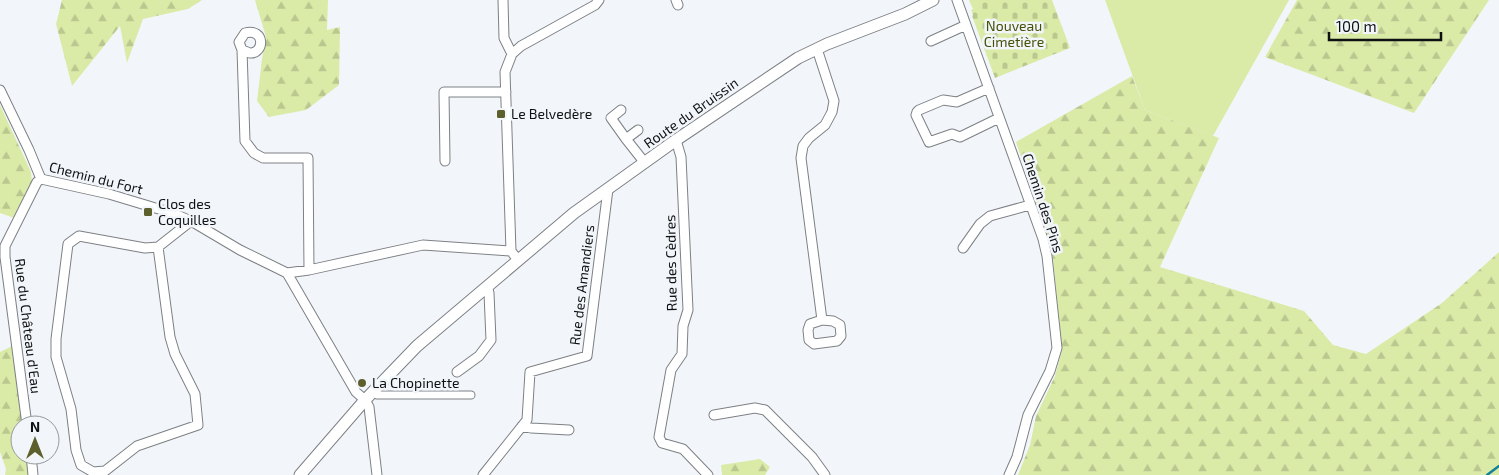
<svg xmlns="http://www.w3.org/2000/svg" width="1499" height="475" viewBox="0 0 1499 475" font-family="'Exo 2',sans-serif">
<defs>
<pattern id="forest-firs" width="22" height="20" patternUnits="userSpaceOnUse" patternTransform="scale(1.25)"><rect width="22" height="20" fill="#daeba8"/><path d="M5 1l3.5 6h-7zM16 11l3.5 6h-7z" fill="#bac890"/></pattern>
<pattern id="cemetery-stones" width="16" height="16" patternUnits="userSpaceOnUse" patternTransform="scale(1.25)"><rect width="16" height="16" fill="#daeba8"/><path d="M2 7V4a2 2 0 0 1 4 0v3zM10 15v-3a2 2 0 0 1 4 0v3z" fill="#bac890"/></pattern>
</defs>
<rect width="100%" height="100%" fill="#f2f6fa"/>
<!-- grass -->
<path fill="#daeba8" d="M1105,0H1289L1213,136L1145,110Z"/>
<!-- forest -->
<path fill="url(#forest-firs)" d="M62,0H202L188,9L143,19L127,63L120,26L72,86L56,24Z
M255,0H328L327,30L340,27L339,85L306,110L269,117L257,101L262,59L266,37Z
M1297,0H1489L1414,113L1265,57Z
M1132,76L1145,110L1219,138L1160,267L1304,311L1333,345L1366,354L1442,303L1499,252V475H1018L1030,445L1036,416L1055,376L1062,350L1053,259L1048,237L1016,142Z
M0,105L31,172L32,183L14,218L0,213Z
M12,346L24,425H20V455H28L30,475H5L6,469L0,452V352Z
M760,459L770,467L765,475H722L721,465Z"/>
<!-- cemetery -->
<path fill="url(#cemetery-stones)" d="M969,0H1052L1070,48L995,78L972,16L973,15L971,10L973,9Z"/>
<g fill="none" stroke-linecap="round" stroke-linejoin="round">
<!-- stream -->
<path stroke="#128199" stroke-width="2.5" d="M1487,475L1499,466"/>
<defs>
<path id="pedestrian" d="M373,391L377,395H471"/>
<path id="minor" d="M503,0L504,38L512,54
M676,0L678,5
M957,0L1043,239L1047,256L1057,348L1050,371L1028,415L1017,457L1009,475
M931,41L966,25
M817,49L834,101L832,112L825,125L809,138L803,146L801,158L822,320L833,321L840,325L841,336L837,341L814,344L809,340L808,330L810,324L822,320
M242,50C243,50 249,53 250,53C264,54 266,28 245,33L239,42L242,50L245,141L254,153L263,158H308L309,270
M989,88L957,102L943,100L919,110L917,112L916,115L929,142L952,134L960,137L999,118
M0,90L29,150L41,179
M621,110L611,118L626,139
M638,130L626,139L645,163
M676,140L681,157L688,310L683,326L682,354L671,370L659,437L662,443L683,449L708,475
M445,161L444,92H506
M41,179L109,194L172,213L191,221L240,250L287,273L356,392L365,400L369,407L377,475
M158,247L170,337L175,354L195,394L198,425L137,446L105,471L93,472L81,465L76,450L71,409L56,357V339L68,244L79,236L145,248L158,247L191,221
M963,248L980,224L990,216L1030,205
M518,260L511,251L505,72L512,54L521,46L595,5L599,0
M287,273L309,270L423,245L511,251
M457,372L479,356L491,340L489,293L487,286
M714,415L755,408L765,410L812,457L825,475
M27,425L5,257V246L37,182L41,179
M522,426L531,428L569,430
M31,455L33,475
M483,475L527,420L530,372L587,356L608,189"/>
<path id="tertiary" d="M300,475L365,400L417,346L574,213L676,140L798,58L827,44L905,14L933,0"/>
</defs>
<!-- pedestrian casing -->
<use href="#pedestrian" stroke="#7d8084" stroke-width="9"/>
<!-- minor casing -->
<use href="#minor" stroke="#7d8084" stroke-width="11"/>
<!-- tertiary casing -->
<use href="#tertiary" stroke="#7d8084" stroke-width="13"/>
<!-- pedestrian -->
<use href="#pedestrian" stroke="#fff" stroke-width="7"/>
<!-- minor -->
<use href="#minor" stroke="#fff" stroke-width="9"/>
<!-- tertiary -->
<use href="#tertiary" stroke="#fff" stroke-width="11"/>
</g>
<!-- markers -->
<g fill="#5d5f2c" stroke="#f2f6fa" stroke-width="2">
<rect x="496" y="109" width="10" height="10" rx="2.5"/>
<rect x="143" y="207" width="10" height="10" rx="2.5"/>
<circle cx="362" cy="383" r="5"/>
</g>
<g text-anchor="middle" stroke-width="5" stroke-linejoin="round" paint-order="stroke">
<!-- park labels -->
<g font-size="14" fill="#455108" stroke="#f2f6fa">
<text x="1014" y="31">Nouveau<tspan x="1014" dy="16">Cimetière</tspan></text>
</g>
<!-- street labels -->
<g font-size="14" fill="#0f1011" stroke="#f2f6fa">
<text transform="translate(691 113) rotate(-35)" y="5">Route du Bruissin</text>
<text transform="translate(96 178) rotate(14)" y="5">Chemin du Fort</text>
<text transform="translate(1043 203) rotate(72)" y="5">Chemin des Pins</text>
<text transform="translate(671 263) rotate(-91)" y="5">Rue des Cèdres</text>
<text transform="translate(582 285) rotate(-83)" y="5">Rue des Amandiers</text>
<text transform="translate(28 326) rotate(83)" y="5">Rue du Château d'Eau</text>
</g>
<!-- poi labels -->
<g font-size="14" fill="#0f1011" stroke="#f2f6fa" text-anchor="start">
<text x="511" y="119">Le Belvedère</text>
<text x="158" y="209">Clos des<tspan x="158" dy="16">Coquilles</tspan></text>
<text x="372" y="388">La Chopinette</text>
</g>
</g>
<!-- north arrow -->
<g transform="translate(35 440)"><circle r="24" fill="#f2f6fa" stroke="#979a9d"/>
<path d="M0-4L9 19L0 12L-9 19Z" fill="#5d5f2c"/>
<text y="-8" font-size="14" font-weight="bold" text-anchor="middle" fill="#0f1011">N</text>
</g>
<!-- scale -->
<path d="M1329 32v8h112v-8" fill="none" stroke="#0f1011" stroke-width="2.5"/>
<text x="1336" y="32" font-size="15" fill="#0f1011" stroke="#f2f6fa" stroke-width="4" paint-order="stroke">100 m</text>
</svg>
